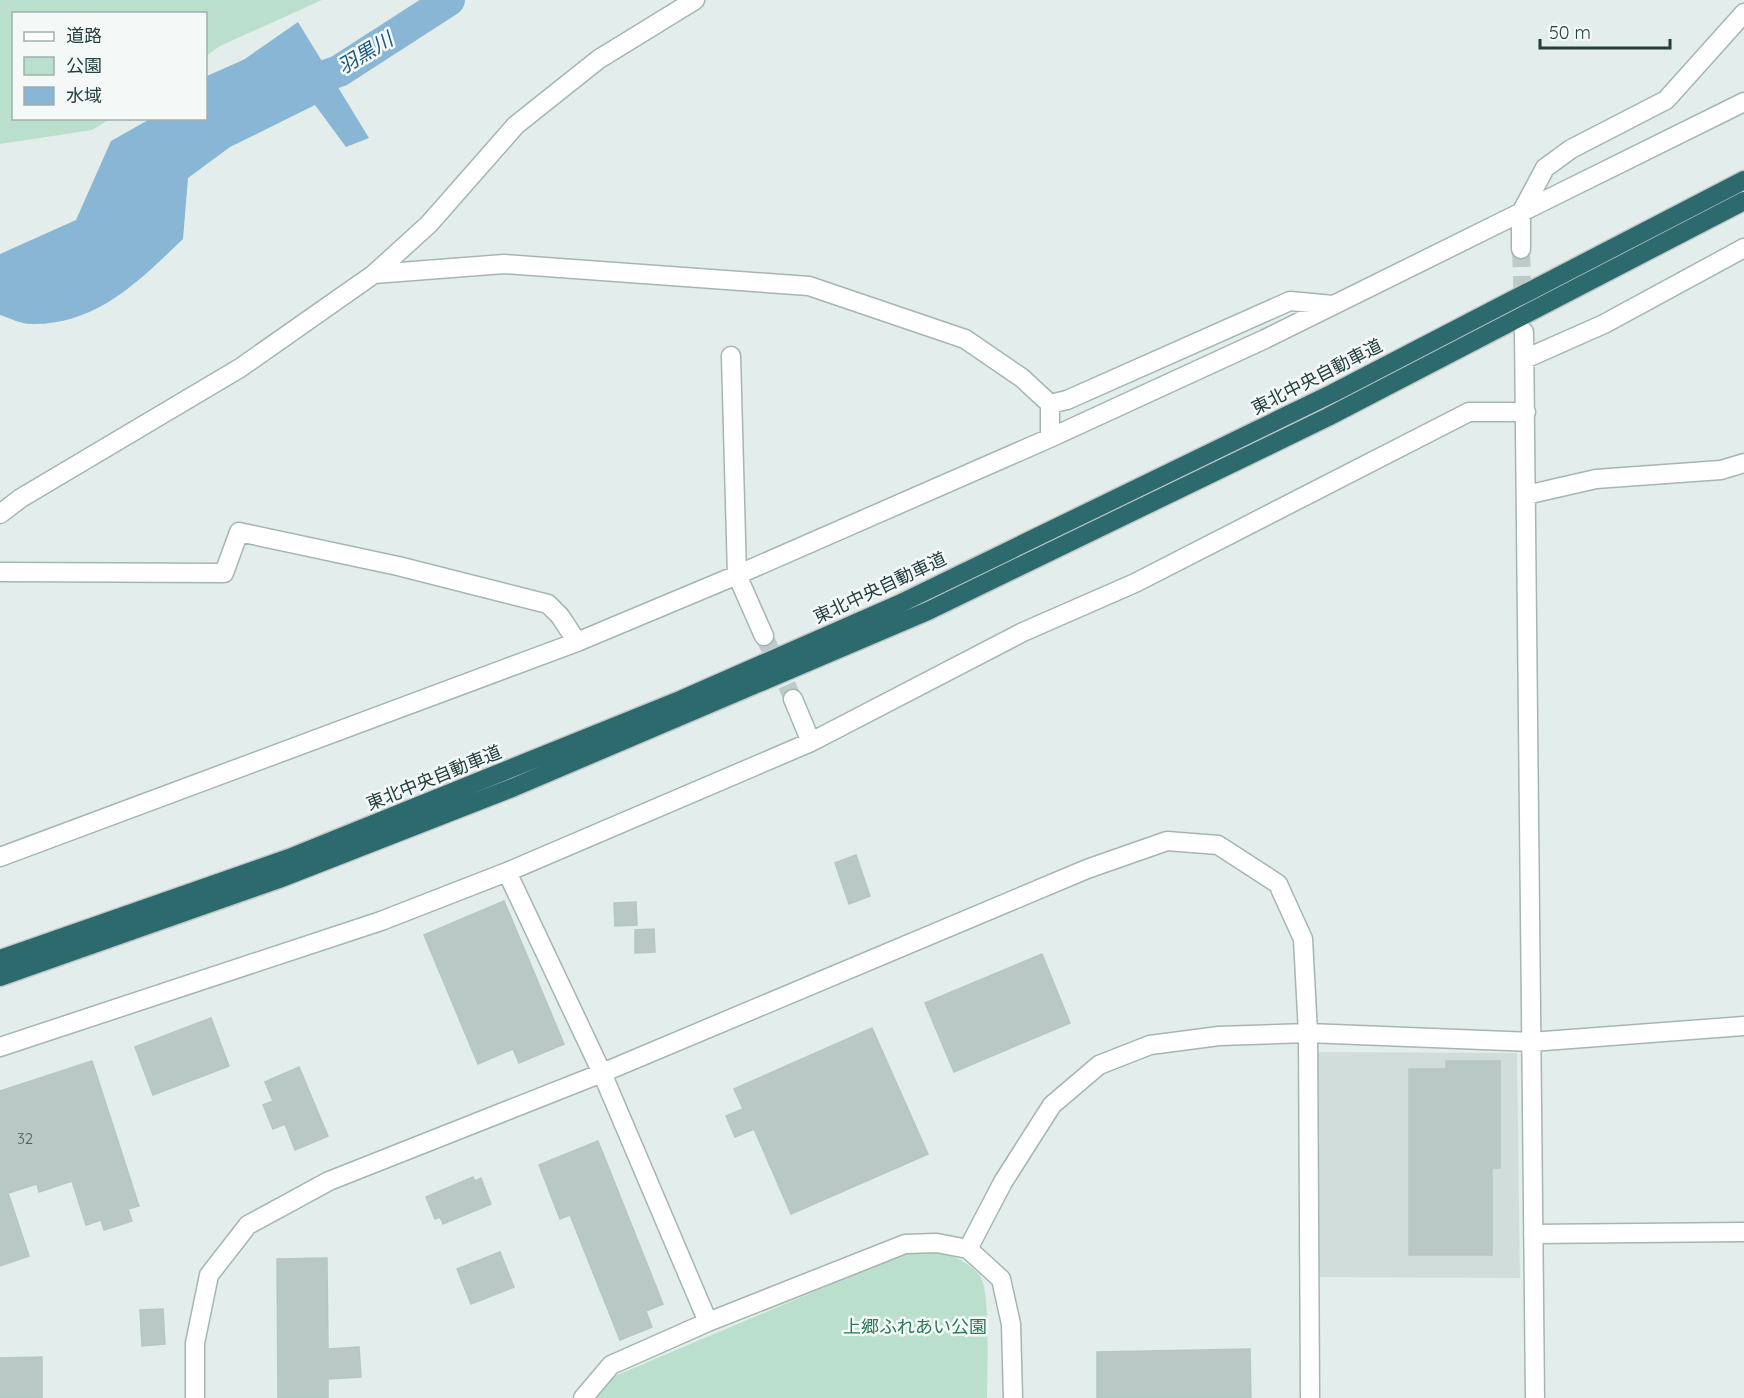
<svg xmlns="http://www.w3.org/2000/svg" width="1744" height="1398" viewBox="0 0 1744 1398" font-family="Quicksand,'Noto Sans JP',sans-serif">
<rect width="100%" height="100%" fill="#e3edeb"/>
<!-- built -->
<path fill="#d1dddb" d="M1320,1052L1517,1053L1520,1278L1316,1277L1314,1058Z"/>
<!-- green -->
<path fill="#bbdfcd" d="M0,0H322L220,46L206,56V14H14V118L110,119L92,130L0,144Z
M932,1250C951,1255 967,1260 980,1276C991,1291 987,1376 987,1398H581L608,1379L905,1253Z"/>
<!-- water -->
<path fill="#89b6d4" d="M298,22L369,138L346,147L315,105L230,147L188,178L183,239C139,281 97,325 31,324C21,324 10,318 0,315V254L76,220L111,141L150,119L206,118V86Z"/>
<g fill="none" stroke-linecap="round" stroke-linejoin="round">
<!-- river -->
<path stroke="#89b6d4" stroke-width="32" d="M206,94L258,71L316,79L339,71L449,0"/>
</g>
<!-- building -->
<path fill="#b8c8c5" stroke="#b5c7c4" stroke-width="1.5" d="M856,855L870,896L849,904L835,863Z
M504,901L564,1044L519,1063L513,1049L478,1064L424,935Z
M636,902L637,925L615,926L614,903Z
M654,929L655,952L635,953V930Z
M1042,954L1070,1023L954,1072L925,1003Z
M211,1018L229,1066L153,1095L135,1047Z
M872,1028L928,1154L791,1214L754,1129L735,1137L726,1116L743,1109L734,1089Z
M92,1061L139,1206L128,1209L132,1221L104,1230L101,1220L86,1225L72,1181L39,1192L37,1184L8,1193L29,1256L0,1266V1091Z
M1446,1061H1500V1168H1492V1255H1409V1069H1446Z
M299,1067L328,1136L295,1150L285,1124L273,1129L263,1105L273,1101L265,1082Z
M598,1141L663,1304L646,1311L652,1327L620,1340L570,1215L560,1219L539,1165Z
M473,1177L475,1181L481,1178L491,1204L443,1224L440,1217L435,1219L426,1197Z
M500,1252L514,1287L471,1304L457,1269Z
M327,1258L328,1349L359,1347L361,1377L328,1379V1398H278L277,1259Z
M163,1309L165,1344L142,1346L140,1310Z
M1250,1349L1251,1398H1097V1352Z
M42,1357V1398H0V1358Z"/>
<g fill="none" stroke-linecap="round" stroke-linejoin="round">
<!-- minor-tunnel -->
<path stroke="#bccac8" stroke-width="18" stroke-dasharray="18 9" stroke-linecap="butt" d="M1521,249L1523,310
M764,636L793,699"/>
<defs>
<path id="minor" d="M1521,249V213L1545,168L1571,149L1666,100L1744,13
M374,274L504,264L809,286L965,339L1022,378L1050,404V438
M1524,332L1535,1398
M731,356L737,575L764,636
M1525,359L1604,324L1744,248
M1050,404L1067,400L1290,301L1333,305
M1526,495L1596,479L1721,470L1744,463
M0,514L21,498L240,368L374,274L429,224L516,125L599,59L695,0
M0,572L224,573L239,532L398,566L548,604L560,616L577,642
M793,699L811,742
M0,857L577,642L737,575L1050,438L1265,339L1744,102
M507,872L602,1073L708,1322
M0,1047L381,921L507,872L811,742L1023,632L1135,583L1469,412H1526
M1533,1234L1744,1232
M968,1249L1003,1182L1052,1105L1099,1065L1150,1045L1219,1036L1308,1033L1531,1042L1744,1026
M195,1398V1343L209,1275L248,1225L329,1181L602,1073L1087,869L1167,841L1218,845L1278,884L1303,939L1308,1033L1310,1398
M583,1398L611,1365L708,1322L905,1244L937,1243L968,1249L1001,1279L1011,1324L1013,1398"/>
<path id="highway" d="M0,959L289,858L680,700L899,604L1333,393L1744,180
M0,977L279,879L512,788L928,611L1328,417L1744,201"/>
</defs>
<!-- minor casing -->
<use href="#minor" stroke="#a5b5b4" stroke-width="21"/>
<!-- highway casing -->
<use href="#highway" stroke="#c1c9c9" stroke-width="21"/>
<!-- minor -->
<use href="#minor" stroke="#fff" stroke-width="18"/>
<!-- highway -->
<use href="#highway" stroke="#2c6a6d" stroke-width="18"/>
</g>
<g text-anchor="middle" stroke-width="5" stroke-linejoin="round" paint-order="stroke">
<!-- number labels -->
<g font-size="15" fill="#486160">
<text x="25" y="1144">32</text>
</g>
<!-- street labels -->
<g font-size="18" fill="#223f3e" stroke="#f4f9f8">
<text transform="translate(1317 377) rotate(-27)" y="6">東北中央自動車道</text>
<text transform="translate(880 588) rotate(-25)" y="6">東北中央自動車道</text>
<text transform="translate(434 778) rotate(-22)" y="6">東北中央自動車道</text>
</g>
<!-- park labels -->
<g font-size="18" fill="#2a785b" stroke="#f4f9f8">
<text x="915" y="1333">上郷ふれあい公園</text>
</g>
<!-- water labels -->
<g font-size="20" font-style="italic" fill="#19557e" stroke="#f4f9f8">
<text transform="translate(365 53) rotate(-31)" y="7">羽黒川</text>
</g>
</g>
<!-- legend -->
<rect x="12" y="12" width="195" height="108" fill="#f4f9f8" stroke="#a0afae" stroke-width="1.5"/>
<rect x="24" y="32" width="30" height="9" fill="#ffffff" stroke="#a0afae" stroke-width="1.5"/>
<text x="66" y="42" font-size="18" fill="#223f3e">道路</text>
<rect x="24" y="57" width="30" height="18" fill="#bbdfcd" stroke="#a0afae" stroke-width="1.5"/>
<text x="66" y="72" font-size="18" fill="#223f3e">公園</text>
<rect x="24" y="87" width="30" height="18" fill="#89b6d4" stroke="#a0afae" stroke-width="1.5"/>
<text x="66" y="102" font-size="18" fill="#223f3e">水域</text>
<!-- scale -->
<path d="M1540 39v9h130v-9" fill="none" stroke="#223f3e" stroke-width="3"/>
<text x="1549" y="39" font-size="18" fill="#223f3e" stroke="#f4f9f8" stroke-width="4.5" paint-order="stroke">50 m</text>
</svg>
